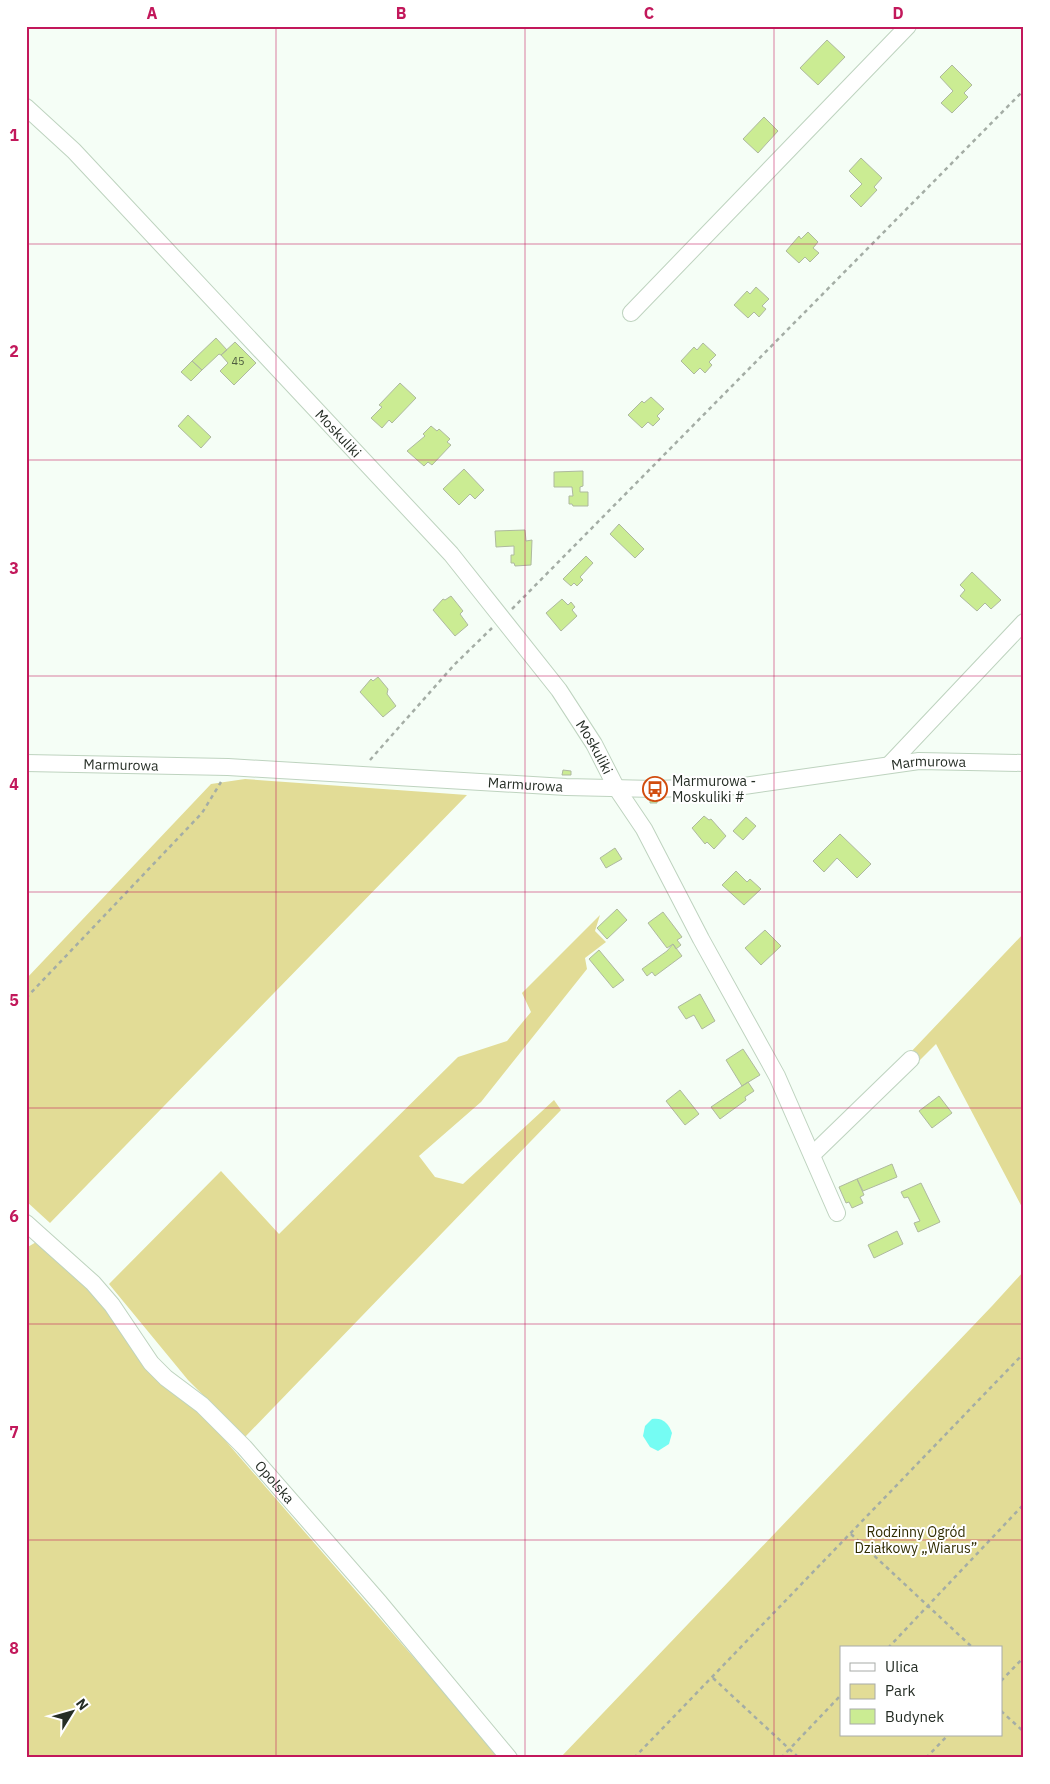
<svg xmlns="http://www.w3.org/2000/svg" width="1050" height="1784" viewBox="0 0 1050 1784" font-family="'IBM Plex Sans',sans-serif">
<rect width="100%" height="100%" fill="#f5fef6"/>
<!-- green -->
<path fill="#e2dc96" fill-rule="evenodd" d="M245,779L467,795L50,1223L26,1201V979L211,784Z
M600,915L595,931L606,942L585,958L587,969L481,1102L419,1156L435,1177L463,1184L554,1100L561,1110L245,1437L188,1380L109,1284L221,1171L279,1234L458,1057L507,1041L531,1012L522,993Z
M1024,933V1211L936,1044L916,1064L908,1055Z
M38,1241L87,1287L204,1416L501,1758H26V1248Z
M1024,1271V1758H560L992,1306ZM841,1648H1001V1735H841Z"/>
<!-- water -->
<path fill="#75fcf3" d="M652,1419C663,1417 669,1424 672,1433L669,1444L658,1451L650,1447L643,1436L645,1426Z"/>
<!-- building -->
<path fill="#cbec93" stroke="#aeb99f" d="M827,40L845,57L818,85L800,68Z
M952,65L972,85L964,93L968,97L952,113L941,103L953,91L940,77Z
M764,117L778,131L758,153L743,139Z
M861,158L882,178L874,187L877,190L861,207L850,196L862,184L849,171Z
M808,232L818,242L813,248L819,253L810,262L805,257L799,263L786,251L799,236L801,239Z
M756,287L769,299L762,306L766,309L759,317L754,312L748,318L734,305L747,291L750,294Z
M216,338L227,350L221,355L219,354L202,370L192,361Z
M235,342L256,363L234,385L220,371L228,363L221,355Z
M703,343L716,355L709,362L712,365L705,373L700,368L694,374L681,361L694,347L697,350Z
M192,361L202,370L191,381L181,372Z
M400,383L416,398L392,423L389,420L382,428L371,418L382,407L379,405Z
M651,397L664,409L657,416L660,419L653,426L648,422L642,428L628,415L642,401L644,403Z
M188,415L211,437L201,448L178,426Z
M431,426L437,431L439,429L450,439L447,442L451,445L432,465L428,462L424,466L407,451L425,436L423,434Z
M464,469L484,490L475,499L470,494L459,505L443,489Z
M583,471V486L580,487V492H588V506H573L572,504H569V496H573L572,487H554V472Z
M619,524L644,549L635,558L610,534Z
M525,530L526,541L532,540L531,565L515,566L514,563H511V555H514V546L496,547L495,531Z
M586,556L593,563L580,577L583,580L577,586L574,583L571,586L563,579Z
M972,572L1001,600L991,609L985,603L977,611L960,596L965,590L960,585Z
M451,596L463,611L460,614L468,625L455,636L433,610L443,599L445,600Z
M562,599L568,605L571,602L575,607L572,610L577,616L561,631L546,613Z
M378,677L388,689L387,694L396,706L383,717L360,692L371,679L373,681Z
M563,770L571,771V775H562Z
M650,799H657V803H650Z
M704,816L709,820L711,819L726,836L714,849L707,842L705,844L692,828Z
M746,817L756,826L743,840L733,831Z
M840,834L871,864L857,878L837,858L824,872L813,861Z
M615,848L622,859L606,868L600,858Z
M736,871L747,882L750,879L761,889L744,905L722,885Z
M617,909L627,920L607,939L597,928Z
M663,912L682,937L677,940L681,945L676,949L673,944L667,948L648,923Z
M765,930L781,946L761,965L745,948Z
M673,944L682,956L655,976L652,972L647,976L642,969L667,951Z
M599,950L624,980L613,988L589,959Z
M700,994L715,1021L702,1029L694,1015L686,1019L678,1007Z
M743,1049L760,1075L742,1086L726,1060Z
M748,1082L754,1091L745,1097L746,1100L720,1119L711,1107Z
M680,1090L699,1114L685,1125L666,1101Z
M939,1096L952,1113L932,1128L919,1111Z
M892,1164L897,1177L863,1191L857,1179Z
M857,1179L864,1195L860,1197L863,1203L852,1208L849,1202L846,1203L839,1187Z
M921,1183L940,1222L918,1232L914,1223L920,1221L908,1197L904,1198L901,1192Z
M897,1231L903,1244L874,1258L868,1245Z"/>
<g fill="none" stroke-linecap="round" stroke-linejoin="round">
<defs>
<g id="minor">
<path id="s1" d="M26,107L74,151L451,554L559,690L594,744L617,789L644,829L701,939L777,1076L837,1213"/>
<path d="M631,313L908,26"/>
<path id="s2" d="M26,763L228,767L566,787L655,789L744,786L919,761L1024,763"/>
<path d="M889,765L1024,622"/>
<path d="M812,1155L911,1059"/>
<path id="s3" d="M26,1223L93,1283L112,1305L151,1363L166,1378L202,1405L244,1447L380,1603L509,1758"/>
</g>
</defs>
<!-- minor casing -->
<use href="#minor" stroke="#bed3bf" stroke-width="18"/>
<!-- path -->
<path stroke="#a4ada5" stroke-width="2.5" stroke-dasharray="4 4" stroke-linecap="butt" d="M512,609L1024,90
M370,760L454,665L492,628
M26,998L202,813L221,782
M851,1534L973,1648
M888,1648L1024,1504
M713,1678L799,1758
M1001,1681L1024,1657
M1001,1711L1024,1732
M634,1758L1024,1353
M781,1758L841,1695
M926,1758L948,1735"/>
<!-- minor -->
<use href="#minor" stroke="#fff" stroke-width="16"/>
</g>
<!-- grid -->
<path fill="none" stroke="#c2185b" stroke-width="1" stroke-opacity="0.55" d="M276,26V1758M525,26V1758M774,26V1758M26,244H1024M26,460H1024M26,676H1024M26,892H1024M26,1108H1024M26,1324H1024M26,1540H1024"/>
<!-- icons -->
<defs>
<symbol id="bus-ring" viewBox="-11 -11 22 22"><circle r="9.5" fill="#fff" stroke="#d14c0e" stroke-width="1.5"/><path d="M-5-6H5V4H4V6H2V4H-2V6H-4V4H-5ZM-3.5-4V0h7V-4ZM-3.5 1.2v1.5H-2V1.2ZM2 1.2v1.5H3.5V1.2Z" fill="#d14c0e"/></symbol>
</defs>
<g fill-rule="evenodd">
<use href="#bus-ring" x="641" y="775" width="28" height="28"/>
</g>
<g text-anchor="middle" stroke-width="4" stroke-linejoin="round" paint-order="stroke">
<!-- number labels -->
<g font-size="11" fill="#4e5d40">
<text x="238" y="365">45</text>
</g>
<!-- street labels -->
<g font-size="14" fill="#252d25" stroke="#fff">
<text dy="5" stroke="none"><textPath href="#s1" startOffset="452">Moskuliki</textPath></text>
<text dy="5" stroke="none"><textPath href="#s1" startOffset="858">Moskuliki</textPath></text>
<text dy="5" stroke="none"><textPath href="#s2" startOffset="95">Marmurowa</textPath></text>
<text dy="5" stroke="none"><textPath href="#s2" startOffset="905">Marmurowa</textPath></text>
<text dy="5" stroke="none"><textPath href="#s2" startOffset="500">Marmurowa</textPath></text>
<text dy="5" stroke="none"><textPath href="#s3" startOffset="361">Opolska</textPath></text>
</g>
<!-- poi labels -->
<g font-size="14" fill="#252d25" stroke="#fff" text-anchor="start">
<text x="672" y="786">Marmurowa -<tspan x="672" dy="16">Moskuliki #</tspan></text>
</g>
<!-- park labels -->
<g font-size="14" fill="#302c01" stroke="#fff">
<text x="916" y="1537">Rodzinny Ogród<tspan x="916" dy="16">Działkowy „Wiarus”</tspan></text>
</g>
</g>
<!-- border -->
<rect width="1050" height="1784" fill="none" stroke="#ffffff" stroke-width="55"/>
<!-- legend -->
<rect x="840" y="1646" width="162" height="90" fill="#ffffff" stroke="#a8aba8"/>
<rect x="850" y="1663" width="25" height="8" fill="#ffffff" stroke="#a8aba8"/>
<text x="885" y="1672" font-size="15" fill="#252d25">Ulica</text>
<rect x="850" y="1684" width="25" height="15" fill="#e2dc96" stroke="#a8aba8"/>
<text x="885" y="1696" font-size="15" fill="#252d25">Park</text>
<rect x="850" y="1709" width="25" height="15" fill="#cbec93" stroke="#a8aba8"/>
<text x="885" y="1722" font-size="15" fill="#252d25">Budynek</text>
<!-- north arrow -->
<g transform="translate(72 1712) rotate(53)" stroke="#ffffff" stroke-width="4" paint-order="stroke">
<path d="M0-4L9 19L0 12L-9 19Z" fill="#252d25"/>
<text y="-8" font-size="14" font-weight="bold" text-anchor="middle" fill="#252d25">N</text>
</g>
<rect x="28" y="28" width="994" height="1728" fill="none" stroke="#c2185b" stroke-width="2"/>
<g font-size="16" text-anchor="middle" font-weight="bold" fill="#c2185b">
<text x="152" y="19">A</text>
<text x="401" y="19">B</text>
<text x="649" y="19">C</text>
<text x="898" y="19">D</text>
<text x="14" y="141">1</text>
<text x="14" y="357">2</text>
<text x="14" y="574">3</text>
<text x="14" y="790">4</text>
<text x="14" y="1006">5</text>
<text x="14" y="1222">6</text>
<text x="14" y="1438">7</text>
<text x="14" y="1654">8</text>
</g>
</svg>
